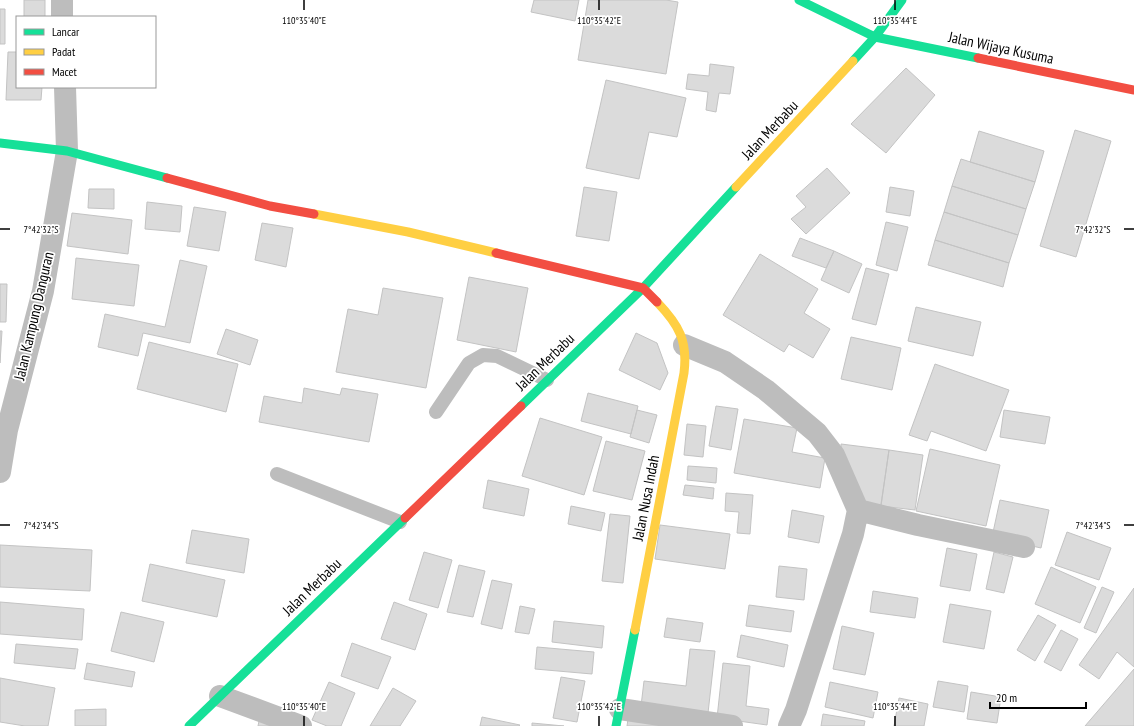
<svg xmlns="http://www.w3.org/2000/svg" width="1134" height="726" viewBox="0 0 1134 726" font-family="'PT Sans Narrow',sans-serif">
<rect width="100%" height="100%" fill="#fff"/>
<!-- building -->
<path fill="#dbdbdb" stroke="#c3c3c3" d="M24,0H45V17H24Z
M534,0H579L575,21L531,12Z
M588,0H666L678,2L666,74L578,60Z
M0,9H5V44H0Z
M8,52H17V87H42L41,100H6Z
M710,64L734,67L730,94L719,93L716,112L706,110L708,92L686,89L688,74L709,76Z
M906,68L935,95L886,153L851,124Z
M606,80L686,98L677,137L649,132L639,179L586,168Z
M1075,130L1111,141L1076,257L1040,246Z
M979,131L1044,151L1035,182L970,162Z
M961,159L1035,182L1026,209L952,186Z
M827,168L850,193L806,234L791,219L806,207L796,196Z
M952,186L1026,209L1018,235L944,212Z
M584,187L617,192L609,241L576,236Z
M890,187L914,191L910,216L886,212Z
M89,189H114V209L88,208Z
M147,202L182,206L180,232L145,229Z
M194,207L226,212L219,251L187,246Z
M944,212L1018,235L1009,263L935,240Z
M72,213L132,220L128,254L67,246Z
M886,222L908,227L897,271L876,265Z
M262,223L293,228L286,267L255,260Z
M800,238L834,251L826,268L792,256Z
M935,240L1009,263L1003,287L928,265Z
M834,251L862,264L849,293L821,280Z
M760,254L818,289L804,313L830,329L813,358L789,344L784,352L723,315Z
M76,258L139,265L134,306L72,299Z
M180,260L207,266L190,343L143,333L138,356L98,347L105,314L165,327Z
M866,268L889,274L876,325L852,319Z
M469,277L528,288L516,352L457,340Z
M0,284H7L6,322H0Z
M383,288L443,298L426,388L336,372L348,309L378,315Z
M916,307L981,322L973,356L908,341Z
M226,329L258,340L250,365L217,354Z
M0,331H2L0,363Z
M636,333L657,343L668,373L660,390L619,370Z
M851,337L901,348L892,390L841,379Z
M149,342L238,364L226,412L137,389Z
M935,364L1009,390L986,451L931,431L927,441L909,435Z
M304,388L340,395L342,388L378,394L369,442L259,422L264,396L302,403Z
M588,393L638,406L631,434L581,421Z
M716,406L738,409L731,450L709,446Z
M637,410L657,415L649,443L630,437Z
M1004,410L1050,417L1045,444L1000,437Z
M540,418L602,437L584,495L522,476Z
M744,419L797,428L792,452L825,458L820,488L734,473Z
M687,424L706,426L703,457L684,455Z
M606,441L645,451L632,500L593,491Z
M841,444L889,450L880,511L855,501L842,473Z
M930,449L1000,465L986,526L916,511Z
M889,450L923,455L915,510L881,506Z
M688,466L717,468L716,483L687,480Z
M488,480L529,489L524,516L483,508Z
M685,485L714,488L713,499L683,495Z
M726,493L753,495L750,534L737,533L739,512L725,511Z
M1000,500L1049,510L1041,548L992,537Z
M571,506L605,513L601,531L568,524Z
M792,510L824,516L819,543L788,537Z
M610,514L630,516L623,583L602,581Z
M660,525L730,534L725,569L655,559Z
M192,530L249,539L244,573L186,563Z
M1067,532L1111,548L1099,580L1055,565Z
M0,545L92,550L90,591L0,587Z
M947,548L977,554L970,591L940,586Z
M424,552L452,560L438,608L409,600Z
M994,552L1013,557L1004,593L986,589Z
M150,564L225,580L217,617L142,601Z
M459,565L485,571L473,617L447,612Z
M779,566L807,569L804,600L776,597Z
M1051,567L1096,587L1080,623L1035,604Z
M492,580L512,584L502,629L481,624Z
M1102,587L1114,592L1096,633L1084,628Z
M1134,588V667L1117,652L1099,679L1079,665Z
M873,591L918,598L915,618L870,612Z
M0,602L84,609L82,640L0,634Z
M394,602L427,614L415,650L381,639Z
M950,604L991,611L984,649L943,642Z
M749,605L794,611L791,632L746,626Z
M520,606L535,609L529,634L515,632Z
M121,612L164,622L154,662L111,651Z
M1038,615L1056,625L1035,661L1017,650Z
M667,618L703,623L700,642L664,637Z
M554,621L604,626L602,648L552,642Z
M842,626L874,633L865,675L833,669Z
M1061,630L1078,639L1061,671L1044,662Z
M741,635L788,645L784,667L737,657Z
M352,643L391,657L378,689L341,676Z
M16,644L78,649L75,669L14,663Z
M537,647L594,652L592,674L535,669Z
M690,649L715,651L708,713L641,706L644,681L686,686Z
M87,663L135,672L132,687L84,679Z
M723,663L750,666L746,706L769,709L767,725L717,718Z
M1134,669V726H1085Z
M561,677L585,681L577,722L553,718Z
M0,678L55,688L48,726H25L0,722Z
M938,681L968,686L964,712L933,707Z
M329,682L355,693L341,726H327L312,720Z
M830,682L878,692L873,718L825,707Z
M393,688L416,701L400,726H370Z
M971,692L1001,697L997,723L967,719Z
M899,698L928,704L924,726H894Z
M106,709V726H75V710Z
M823,714L865,721L864,726H821Z
M482,717L520,725L519,726H480Z
M628,719L670,726H627Z
M259,721L281,726H258Z
M532,723L564,726H532Z"/>
<g fill="none" stroke-linecap="round" stroke-linejoin="round">
<!-- lane -->
<path stroke="#bdbdbd" stroke-width="14" d="M436,412L469,363L483,355L497,356L547,380
M277,474L400,522"/>
<!-- street -->
<path stroke="#bdbdbd" stroke-width="22" d="M62,0V17
M684,345L725,362L766,390L817,433L834,455L858,510
M0,472L7,430L43,291L67,151L65,87
M220,696L301,726
M620,709L732,726
M789,726L796,710L853,534L858,510L918,525L1024,547"/>
<!-- fast -->
<path stroke="#16e098" stroke-width="9" d="M799,0L875,37L978,58
M853,61L875,37L902,0
M0,143L67,151L167,178
M521,406L643,288L736,187
M189,726L405,518
M616,726L635,630"/>
<!-- slow -->
<path stroke="#ffcf43" stroke-width="9" d="M736,187L853,61
M314,214L408,232L496,253
M635,630L684,373C688,341 679,325 657,302"/>
<!-- jam -->
<path stroke="#f24e42" stroke-width="9" d="M978,58L1134,90
M167,178L270,206L314,214
M496,253L643,288L657,302
M405,518L521,406"/>
</g>
<!-- ticks -->
<path fill="none" stroke="#000" stroke-width="1.5" d="M304,0V10M599,0V10M895,0V10M0,229H10M1124,229H1134M0,525H10M1124,525H1134M304,716V726M599,716V726M895,716V726"/>
<g text-anchor="middle" stroke-width="3.5" stroke-linejoin="round" paint-order="stroke">
<!-- street labels -->
<g font-size="15" fill="#000" stroke="#fff">
<text transform="translate(1001 48) rotate(12)" y="5">Jalan Wijaya Kusuma</text>
<text transform="translate(770 130) rotate(-47)" y="5">Jalan Merbabu</text>
<text transform="translate(34 316) rotate(-77)" y="5">Jalan Kampung Danguran</text>
<text transform="translate(545 362) rotate(-44)" y="5">Jalan Merbabu</text>
<text transform="translate(646 498) rotate(-79)" y="5">Jalan Nusa Indah</text>
<text transform="translate(312 587) rotate(-44)" y="5">Jalan Merbabu</text>
</g>
</g>
<g font-size="10" text-anchor="middle" fill="#000" stroke="#fff" stroke-width="3.5" stroke-linejoin="round" paint-order="stroke">
<text x="304" y="24">110°35'40"E</text>
<text x="599" y="24">110°35'42"E</text>
<text x="895" y="24">110°35'44"E</text>
<text x="41" y="233">7°42'32"S</text>
<text x="1093" y="233">7°42'32"S</text>
<text x="41" y="529">7°42'34"S</text>
<text x="1093" y="529">7°42'34"S</text>
<text x="304" y="710">110°35'40"E</text>
<text x="599" y="710">110°35'42"E</text>
<text x="895" y="710">110°35'44"E</text>
</g>
<!-- legend -->
<rect x="16" y="16" width="140" height="72" fill="#ffffff" stroke="#999999"/>
<rect x="24" y="29" width="20" height="6" fill="#16e098" stroke="#999999"/>
<text x="52" y="36" font-size="12" fill="#000000">Lancar</text>
<rect x="24" y="49" width="20" height="6" fill="#ffcf43" stroke="#999999"/>
<text x="52" y="56" font-size="12" fill="#000000">Padat</text>
<rect x="24" y="69" width="20" height="6" fill="#f24e42" stroke="#999999"/>
<text x="52" y="76" font-size="12" fill="#000000">Macet</text>
<!-- scale -->
<path d="M990 702v6h96v-6" fill="none" stroke="#000000" stroke-width="2"/>
<text x="996" y="702" font-size="12" fill="#000000" stroke="#ffffff" stroke-width="3" paint-order="stroke">20 m</text>
</svg>
